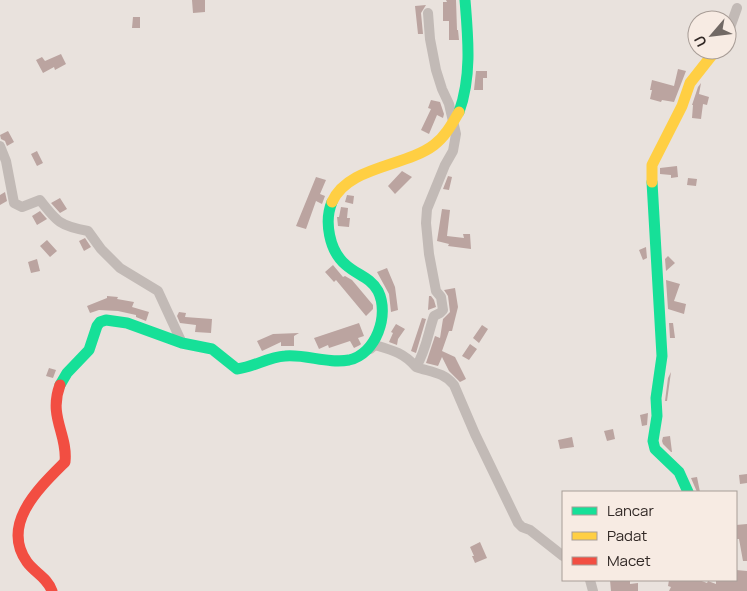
<svg xmlns="http://www.w3.org/2000/svg" width="747" height="591" viewBox="0 0 747 591" font-family="Manrope,sans-serif">
<rect width="100%" height="100%" fill="#e9e2dd"/>
<!-- building -->
<path fill="#bba4a0" d="M192,0H205V12L193,13Z
M446,0H456L457,30H458L459,40H449V21H443V2H447Z
M426,5L421,13L423,34H418L415,6Z
M133,17H140V28H132Z
M61,54L66,64L55,70L54,67L43,73L36,60L42,57L45,61Z
M678,69L686,71L674,102L662,100L661,102L650,99L652,90H650L652,80L674,86Z
M476,71H487V78H483V90H474Z
M701,83L699,94L709,97L707,105L703,104L701,119L692,118L693,105H692L698,87Z
M431,100L440,102L444,114L443,118L437,115L429,134L421,130L431,109L428,108Z
M8,131L14,142L7,146L5,141L1,139L0,135Z
M37,151L43,163L37,166L31,154Z
M677,166L678,177L671,178V175L660,174V168Z
M402,171L412,177L395,194L388,186Z
M448,176L452,177L449,190L443,189Z
M316,177L326,180L320,194L325,196L322,204L316,201L306,229L296,226Z
M688,178L697,179L696,186L687,185Z
M5,192L7,201L0,205V195Z
M347,195L354,196L353,204L345,202Z
M60,198L67,209L60,213L51,203Z
M341,207L348,208L347,218H350L349,227L338,226L337,217H339Z
M442,209L450,210L447,236L464,238L463,234H470L471,249L448,246L449,244L437,241Z
M40,211L47,219L37,225L32,216Z
M85,238L91,247L84,251L79,241Z
M47,240L57,251L50,257L40,246Z
M646,247L647,258L643,260L639,250Z
M668,256L675,263L666,271L665,259Z
M37,259L40,271L31,273L28,262Z
M333,265L343,277L345,276L352,280L373,305V309L366,316L336,280L334,282L325,272Z
M387,268L395,287L398,310L391,312L389,294L377,272Z
M666,280L680,284L674,301L686,304L684,314L668,309Z
M455,288L458,307L452,331H449L442,351L455,357L466,379L460,382L449,371L442,357L438,366L426,363L435,336L440,338L443,319L450,312L448,296L444,290Z
M107,296L118,297L117,299L134,302L132,307L149,312L146,321L136,317V315L118,311L99,310L90,313L87,306L107,298Z
M429,296H431L434,300L436,307L428,310Z
M179,312L186,313L185,317L212,319L211,333L195,332L196,325L180,323L177,316Z
M422,318L426,319L416,353L411,351Z
M359,323L364,336L358,338L361,344L360,345L354,348L350,341L329,348L328,345L319,349L314,338Z
M669,323H673L675,338H670Z
M396,324L405,329L398,339L397,345L389,342L393,333L391,332Z
M482,325L488,329L479,343L473,338Z
M299,333L294,336V346H281V342L262,351L257,341L273,334Z
M470,344L477,349L469,360L462,356Z
M49,368L56,370L53,378L46,376Z
M671,372L667,401H665L668,378Z
M648,413L647,425L642,426L640,415Z
M613,429L615,439L607,441L604,431Z
M670,436L672,452H671L663,444L662,441L663,437Z
M572,437L574,447L560,449L558,440Z
M747,474V483L740,484L739,475Z
M697,477L700,492H697L691,478Z
M747,524V561H743L739,539H736V525Z
M480,542L487,558L475,563L472,556H474L470,547Z
M736,570L747,571V591H669L671,587L668,586L669,580L699,581V580L707,583L708,581L716,584V580H736Z
M610,580H630V584L638,583V591H611Z"/>
<g fill="none" stroke-linecap="round" stroke-linejoin="round">
<!-- street -->
<path stroke="#c2bab6" stroke-width="10" d="M727,36L737,8
M0,146L6,161L14,203L22,207L40,200C57,222 60,226 88,231L101,249L120,268L158,291L182,343
M370,349L375,345C392,350 404,353 416,367C430,372 444,372 454,385L475,434L518,523L522,527L530,530L563,556
M416,367C426,351 428,333 434,316L440,313L443,310L441,297L436,291L429,254L426,223L427,209L445,165L453,151L456,134L449,104L442,89L436,70L430,39L428,13
M590,580L593,591"/>
<!-- fast -->
<path stroke="#16e098" stroke-width="11" d="M459,112C472,76 468,37 465,0
M652,182L662,356L656,398L657,416L653,441L655,449L679,472L688,492
M60,385L67,373L89,350L97,326L100,322L106,320L127,323L182,343L212,349L237,369C254,367 268,357 285,356C306,354 328,364 349,360C376,354 390,315 378,291C370,277 357,275 346,265C329,251 324,221 332,202"/>
<!-- slow -->
<path stroke="#ffcf43" stroke-width="11" d="M652,182V165L682,106L690,83L716,50
M332,202C348,166 405,167 434,145C445,137 452,124 459,112"/>
<!-- jam -->
<path stroke="#f24e42" stroke-width="11" d="M52,591C47,577 35,573 27,562C0,524 40,487 65,462C68,434 48,417 60,385"/>
</g>
<!-- legend -->
<rect x="562" y="491" width="175" height="90" fill="#f7ebe3" stroke="#a89d97"/>
<rect x="572" y="507" width="25" height="8" fill="#16e098" stroke="#a89d97"/>
<text x="607" y="516" font-size="15" fill="#312825">Lancar</text>
<rect x="572" y="532" width="25" height="8" fill="#ffcf43" stroke="#a89d97"/>
<text x="607" y="541" font-size="15" fill="#312825">Padat</text>
<rect x="572" y="557" width="25" height="8" fill="#f24e42" stroke="#a89d97"/>
<text x="607" y="566" font-size="15" fill="#312825">Macet</text>
<!-- north arrow -->
<g transform="translate(712 35) rotate(242)"><circle r="24" fill="#f7ebe3" stroke="#a89d97"/>
<path d="M0-4L9 19L0 12L-9 19Z" fill="#716965"/>
<text y="-8" font-size="14" font-weight="bold" text-anchor="middle" fill="#312825">U</text>
</g>
</svg>
